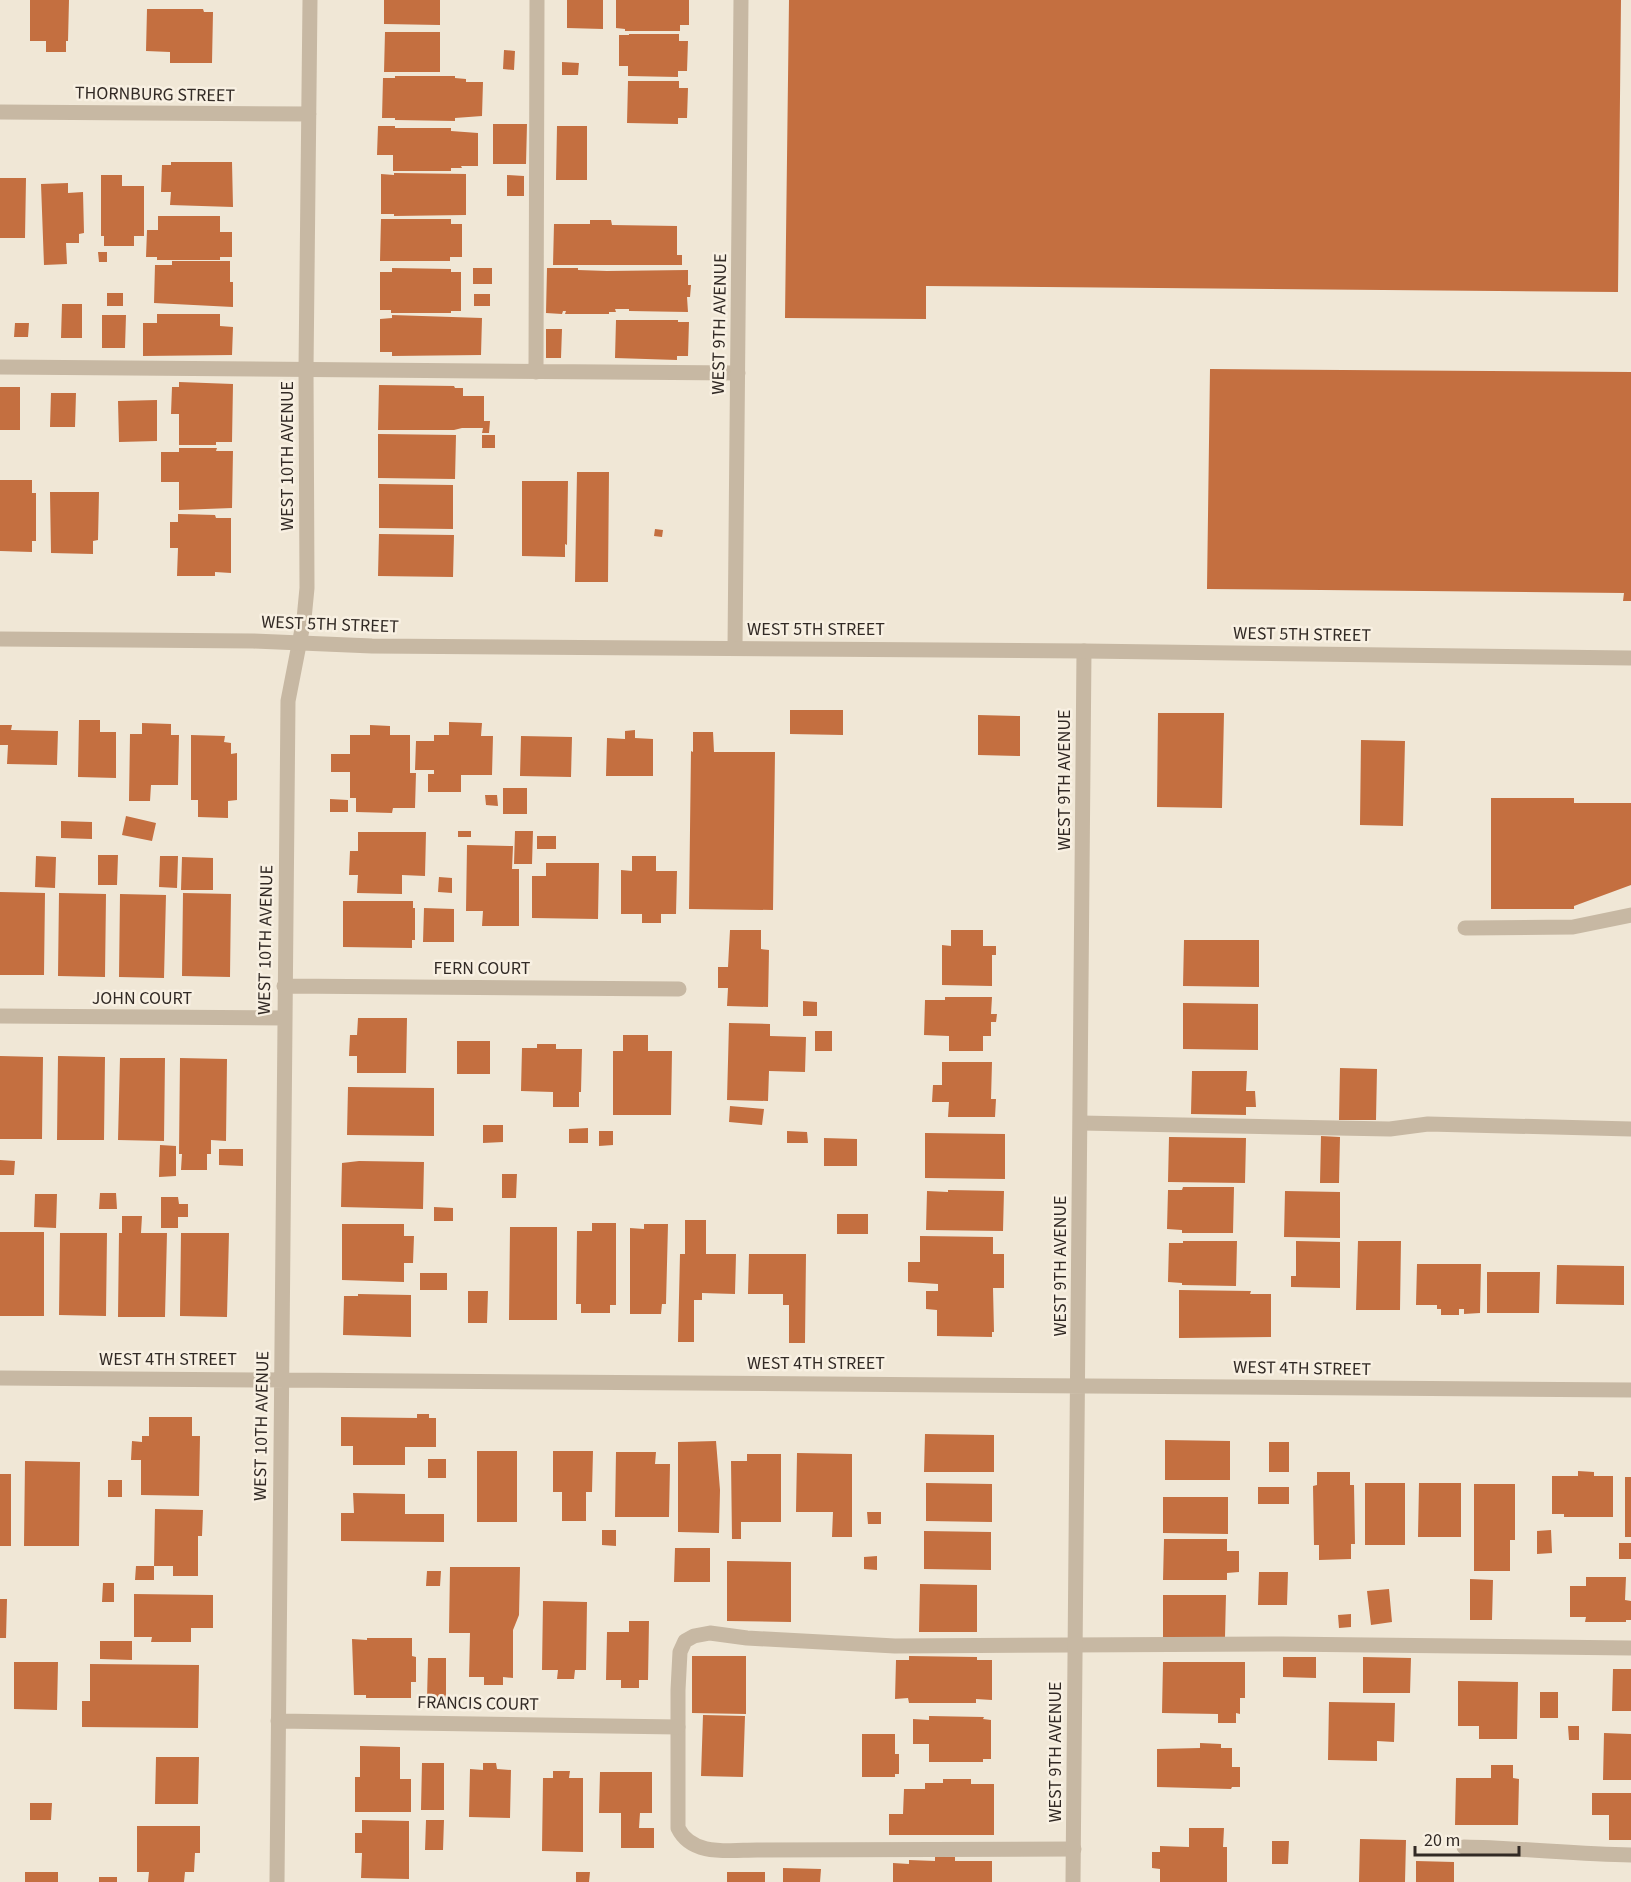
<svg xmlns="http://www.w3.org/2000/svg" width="1631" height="1882" viewBox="0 0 1631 1882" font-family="'Source Sans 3',sans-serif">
<rect width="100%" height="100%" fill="#f0e7d6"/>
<!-- building -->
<path fill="#c46f40" d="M30,0H69L68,41H66V52H46V41H30Z
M384,0H440V25L384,24Z
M567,0H603V29L567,28Z
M616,0H689V25H680V31H625V29L616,28Z
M789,0H1621L1618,292L926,286V319L785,318Z
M147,9H203L204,12H213L212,63H170V52L146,51Z
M385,32H440V72H384Z
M629,34H679V41H688L687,71H678V77L628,76V66H619V35H629Z
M504,50L515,51L514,70L503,69Z
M562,62L579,63L578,75H562Z
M395,76H455V78L466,79V82H483L482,116L455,118V121L395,120V118H382L383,78H395Z
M628,81H679V88H688L687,118H678V124L627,123Z
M493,124H527L526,164H493Z
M378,126H395V128H451V131L478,133V166H461L462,168H451V171H393V155H377Z
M557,126H587V180H556Z
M171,162H232L233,207L170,205L171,192H161L162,165H171Z
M394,173L466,174V215L394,216V214H381V174L394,175Z
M101,175H122V186H144V236H134V246H104V236H101Z
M507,175L524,176V196H507Z
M0,178H26L25,238H0Z
M68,183V193L83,192L84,233L79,234V243H66L67,264L44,265L41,184Z
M158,216H220V232H232V257H220V260H157V257H146L147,230H158Z
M381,219H451V224H462V257H450V261H380Z
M590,220H611L612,225L677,226V255H682V265H553L554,224H590Z
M98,252H107V262H99Z
M172,261H230V282H233V307L154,303L155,265H172Z
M392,268L451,269V272H461V311H451V313H391V310H380V272H392Z
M473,268H492V284H473Z
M547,268H578V270L607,271L688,270V285H691L690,297H687L688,312L629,311V309H615L616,312H609V314H565L566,311H563L562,314L546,313Z
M107,293H123V306H107Z
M474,294H490V306H474Z
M62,304H82V338H61Z
M157,314H220V326L233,327L232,355L143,356V323H157Z
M102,315H126L125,348H102Z
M392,315L482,318L481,355L392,356V352H380V319L392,318Z
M616,320H678V322H689L688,356H677V360L615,358Z
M15,323H29L28,337H14Z
M546,329H562L561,358H546Z
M1210,369L1631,372V601H1623L1624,593L1207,589Z
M179,382L233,384L232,442H216V445H179V414H171L172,387H179Z
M379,385L454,386L455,388H463V396H484V421H490L489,433H482L483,428H462L454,430H378Z
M0,387H20V430H0Z
M51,393H76L75,427H50Z
M157,400V441L119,442L118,401Z
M378,434L456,435L455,479L378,478Z
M482,435H495V448H482Z
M179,448H217L216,451H233L232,508L179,510V482H161V452H179Z
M577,472H609L608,582H575Z
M0,480H32V493H36V541H32V552L0,551Z
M522,481H568L567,545L565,544V557L522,556Z
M379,484L453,485V529L379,528Z
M50,492H99L98,540L93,541V554L51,553Z
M178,514L215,515L216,518H231V573L215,572V576H177L178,548H170V522H178Z
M655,529L663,530L662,537L654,536Z
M379,534L454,535L453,577L378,576Z
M790,710H843V735L790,734Z
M1158,713H1224L1222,808L1157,807Z
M978,715L1020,716V756L978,755Z
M79,720H100V732H116V778L78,777Z
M449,722L482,723L481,736H493L492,775H461V792H428V774H434V770H415L416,741H434V735H449Z
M142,723L171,724V735H179L178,785H151L150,801H129L130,734H142Z
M0,725H12L11,730L58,731L57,765L7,764L8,745H0Z
M370,725L390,726V735H410V773H416L415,808H393L392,813L356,812V798H350V772H331V754H350V735H370Z
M635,730V738L653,739V776H606L607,738L625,739V731Z
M693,732H713L714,752H775L773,910L689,909L691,751L693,752Z
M191,735L225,736L224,742L231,743V754L237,753V800L228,801V818L198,817V800H191Z
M521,736L572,737L571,777L520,776Z
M1361,740L1405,741L1403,826L1360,825Z
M503,788H527V814H503Z
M485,795H497L498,806L486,805Z
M1491,798H1574V803H1631V885L1574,906V909H1491Z
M330,799L348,800V812H330Z
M126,816L156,823L152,841L122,835Z
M61,821L92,822V839L61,838Z
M458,831H471V837H458Z
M515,831H533L532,864H514Z
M358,832H426L425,876L402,875V894L357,893L358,875H349L350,851H358Z
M537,836H556V849H537Z
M467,845L513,846L512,869H519V926H482L483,911H466Z
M98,855H118L117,885H98Z
M36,856L56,857L55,888L35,887Z
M160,856H178L177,888L159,887Z
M632,856H656V871H677L676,914H661V923H642V914H621V870L632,871Z
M182,857L213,858V890H181Z
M546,863H599L598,919L532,918V876H546Z
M439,877L452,878V893L438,892Z
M0,892L45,893L44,975H0Z
M59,893L106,894L105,977L58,976Z
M183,893L231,894L230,977L182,976Z
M120,894L166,895L164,978L119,977Z
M343,901H413V908H415V940H412V948L343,947Z
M424,908L454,909V942H423Z
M730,930H761V949L769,950L768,1007L727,1006L728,988H718V967H728Z
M951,930H983V946H996V955H992V986L942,985V945L951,946Z
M1184,940H1259V987L1183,986Z
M945,997H992L991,1014H997L996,1022H991V1036H983V1051H949V1036L924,1035L925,1000H945Z
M803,1001L817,1002V1016H803Z
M1183,1003L1258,1004V1050L1183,1049Z
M358,1018H407L406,1073H357V1056H349L350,1035H357Z
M729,1023L770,1024V1036L806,1037L805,1072L769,1071L768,1101L727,1100Z
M815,1031H832V1051H815Z
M623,1035H648V1051H672L671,1115H613V1051H623Z
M457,1041H490V1074H457Z
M537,1044H556V1049H582L581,1092H579V1107H553V1092L521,1091L522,1048H537Z
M0,1056L43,1057L42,1139H0Z
M58,1056L105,1057L104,1140H57Z
M120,1058H165L164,1141L118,1140Z
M180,1058L227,1059L226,1141L211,1140V1154H207V1170H181L182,1154H179Z
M942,1062H992L991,1099H996L995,1117H948L949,1102H932L933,1085H942Z
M1340,1068L1377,1069L1376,1120H1339Z
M1192,1071H1247L1246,1091H1255L1256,1107H1246V1115L1191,1114Z
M348,1087L434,1088V1136L347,1135Z
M730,1106L764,1109L762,1125L729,1122Z
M483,1125H503V1142L483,1143Z
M588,1128V1143H569V1129Z
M599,1131H613V1145L599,1146Z
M787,1131L807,1132L808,1143H787Z
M925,1133L1005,1134V1179L925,1178Z
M1321,1136L1340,1137L1339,1183H1320Z
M1169,1137L1246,1138L1245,1183L1168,1182Z
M824,1138L857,1139V1166H824Z
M160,1145L176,1146V1176L159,1177Z
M219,1149H243V1166L219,1165Z
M0,1160L15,1161L14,1175H0Z
M359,1161L424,1162L423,1209L341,1207L342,1163Z
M502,1174H517L516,1198H502Z
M1183,1187H1234L1233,1233H1182V1230L1167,1229L1168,1190H1182Z
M948,1190L1004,1191L1003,1231L926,1230L927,1191L948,1192Z
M1285,1191L1340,1192V1238L1284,1237Z
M100,1193H116L117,1209H99Z
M35,1194H57L56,1228L34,1227Z
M161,1197H178L179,1204H188V1217H178V1228H161Z
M434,1207L453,1208V1221H434Z
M837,1214H868V1234H837Z
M122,1216H142L141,1233H167L165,1317H118L119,1233H122Z
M685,1220H706V1254H736L735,1294L702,1293V1300H694V1342H678L680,1254H685Z
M592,1223H616V1305H610V1313H581V1304H576L577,1231H592Z
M342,1224H404V1236H414L413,1263H404V1282L342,1280Z
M644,1224H668L666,1304H662L661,1314H630V1228L644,1229Z
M510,1227H557V1320H509Z
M0,1232H44V1316H0Z
M60,1233H107L106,1316L59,1315Z
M181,1233H229L227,1317L180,1316Z
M920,1236L993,1237V1254H1004V1288H993L994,1332H992V1337L937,1336V1310L926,1309V1291H938V1284L908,1282V1262H920Z
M1183,1241H1237L1236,1286L1182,1285V1283L1168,1282L1169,1243H1183Z
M1296,1241L1340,1242V1288L1291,1287V1276H1296Z
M1358,1241H1401L1400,1310H1356Z
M749,1254H806L805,1343H789V1305H783V1294H748Z
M1417,1264H1481L1480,1313L1464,1314V1309H1459V1315H1441V1309H1437V1305H1416Z
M1557,1265L1624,1266V1305L1556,1304Z
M1487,1272H1540L1539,1313H1487Z
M420,1273H447V1290H420Z
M1179,1290L1251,1291L1250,1294H1271V1337L1179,1338Z
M468,1291H488L487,1323H468Z
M358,1294L411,1295V1337L343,1335L344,1296H358Z
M417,1414H429V1418H436V1447H405V1465H353V1446H341V1417L417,1418Z
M149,1417H192V1436H200L199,1496L141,1495V1460H131L132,1441L142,1442V1436H149Z
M925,1434L994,1435V1472H924Z
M1165,1440L1230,1441V1480H1165Z
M716,1441L720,1490L719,1533L678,1532V1442Z
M1269,1442H1289V1472H1269Z
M477,1451H517V1522H477Z
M553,1451H593L592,1492H586V1521H562V1492H553Z
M616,1452H656L655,1464H670L669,1517H615Z
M797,1453L852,1454V1537H832L833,1512H796Z
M747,1454H781V1522H741V1539H732L731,1461H747Z
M428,1459H446V1478H428Z
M25,1461L80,1462L79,1546H24Z
M1578,1471L1594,1472V1476H1613V1517H1564V1514H1552V1476H1578Z
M1317,1472H1350V1485H1354L1355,1544H1351V1559L1319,1560V1545H1314L1313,1486L1317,1485Z
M0,1474H11V1546H0Z
M1625,1477H1631V1537H1625Z
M108,1480H122V1497H108Z
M926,1483L992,1484V1522L926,1521Z
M1365,1483H1405V1545H1365Z
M1419,1483H1461V1537H1418Z
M1474,1484H1515V1540H1510V1571H1474Z
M1258,1487H1289V1504H1258Z
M353,1493L405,1494V1514H444V1542L341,1541V1513H354Z
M1163,1497H1228V1534L1163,1533Z
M155,1509L203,1510L202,1536H198V1576H173V1566H154Z
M867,1512H881V1524H868Z
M602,1530H616V1546L602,1545Z
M1551,1530L1552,1553L1537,1554V1531Z
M924,1531L991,1532V1570L924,1569Z
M1164,1539H1227V1551H1239V1572L1227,1573V1580H1163Z
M1619,1543H1631V1559H1619Z
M675,1548H710V1582H674Z
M877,1556V1570L864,1569V1557Z
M727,1561L791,1562V1622L727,1621Z
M136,1566H154V1580H135Z
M450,1567H520L519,1615L513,1630V1678L503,1677V1685H484V1677H469L470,1633H449Z
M427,1571H441L440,1586H426Z
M1259,1572H1288L1287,1605H1258Z
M1586,1577H1626L1625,1600L1631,1601V1620H1626V1622H1585L1586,1617H1570V1586H1586Z
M1470,1579L1493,1580L1492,1620H1470Z
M103,1583H114V1602H102Z
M920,1584L977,1585V1632H919Z
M1389,1589L1392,1622L1371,1625L1367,1591Z
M134,1594L213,1595V1628H191V1642H151L152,1637H134Z
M1163,1595H1226L1225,1637H1163Z
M0,1599H7L6,1638H0Z
M543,1601L587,1602L586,1670H575L574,1679H557L558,1670H542Z
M1351,1614V1627L1339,1628L1338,1615Z
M629,1621H649L648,1680H639V1688H621V1680H606L607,1632H629Z
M367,1638H412V1656L416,1657V1682H411V1698H366V1695H354L352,1639L367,1640Z
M100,1641H132V1660L100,1659Z
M692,1656H746V1714L692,1713Z
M909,1656L977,1657V1660H992V1700L976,1699V1703H909L908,1698L895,1699L896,1660H909Z
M1283,1657H1316V1678L1283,1677Z
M1363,1657L1411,1658L1410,1693H1363Z
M428,1658H446V1699H427Z
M14,1662H58L57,1710L14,1709Z
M1163,1662H1245V1698H1240V1714L1236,1713V1723H1218V1714L1162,1713Z
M90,1664L199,1665L198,1728L82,1727V1701H90Z
M1613,1669H1631V1711H1612Z
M1458,1681L1518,1682L1517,1739H1479V1726H1458Z
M1540,1692H1558V1718H1540Z
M1329,1702L1395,1703L1394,1742L1377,1741V1761L1328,1760Z
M703,1715L745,1716L743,1777L701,1776Z
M929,1716L984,1717L983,1719L991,1720V1759H983V1762H929V1744H913V1719L929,1720Z
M1568,1726H1579V1740H1569Z
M1604,1733L1631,1734V1780H1603Z
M862,1734H895V1754H899V1774H895V1777H862Z
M1200,1743L1221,1744V1748H1232V1767H1240V1787H1232L1231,1789L1157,1787V1749L1200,1748Z
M360,1746L400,1747V1779H411V1812H355V1777H360Z
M156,1757H199L198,1804H155Z
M422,1763H444V1810H421Z
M483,1763H496L497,1769L511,1770L510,1818L469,1817L470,1769L483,1770Z
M1491,1765H1513V1778L1519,1779L1518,1825H1455L1456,1778H1491Z
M553,1771H570L569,1778H583V1852L542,1851L543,1778H553Z
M600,1772H652V1813H640L639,1828H654V1848H621V1813H599Z
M943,1779H971V1784H994V1835H889V1814H903L904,1789H925V1783H943Z
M1592,1793H1631V1840H1609V1815H1592Z
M30,1803H52L51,1820H30Z
M362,1820L409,1821V1879L361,1878L362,1853H355V1833H362Z
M426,1820H444L443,1850H425Z
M137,1826H200V1853H195L194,1872H185L184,1882H148L149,1872H137Z
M1189,1828H1224L1223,1847H1227V1882H1160V1869L1152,1868V1852H1160V1846L1189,1847Z
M1360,1839L1406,1840L1405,1882H1359Z
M1272,1841H1289L1288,1864H1272Z
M935,1857H955V1861H992V1882H893V1863L909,1864V1860L935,1861Z
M1416,1861L1454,1862V1882H1416Z
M783,1868L821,1869L820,1882H783Z
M25,1872H58V1882H25Z
M576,1872H590L589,1882H576Z
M727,1872H765V1882H727Z
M99,1877H117V1882H99Z"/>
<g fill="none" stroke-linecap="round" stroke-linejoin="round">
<!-- service -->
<path stroke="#c7b8a3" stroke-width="15" d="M0,367L738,373
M536,372L537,0
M1465,928L1573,927L1631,915
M1081,1123L1390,1129L1428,1124L1631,1129
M1464,1847C1520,1848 1575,1854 1631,1855
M1074,1849L757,1850C730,1850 692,1857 678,1828V1690L680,1652L685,1641L694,1636L710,1633L747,1638L895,1646L1281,1644L1631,1648"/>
<!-- minor -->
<path stroke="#c7b8a3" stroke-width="15" d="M0,112L309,114
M735,648L741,0
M284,986L679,989
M0,1016L284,1018
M0,1378L1631,1390
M278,1721L678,1727
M277,1882L288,701L304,619L307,588L306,369L310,0
M1073,1882L1084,651"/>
<!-- tertiary -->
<path stroke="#c7b8a3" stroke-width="15" d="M0,639L253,641L372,646L1084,651L1631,658"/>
</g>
<g text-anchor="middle" stroke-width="5" stroke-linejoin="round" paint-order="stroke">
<!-- street labels -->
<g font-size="18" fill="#322a25" stroke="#f8f0e2">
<text transform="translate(155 94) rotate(1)" y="6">THORNBURG STREET</text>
<text transform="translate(719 324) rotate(-89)" y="6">WEST 9TH AVENUE</text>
<text transform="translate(287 456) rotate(-90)" y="6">WEST 10TH AVENUE</text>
<text transform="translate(330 624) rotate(2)" y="6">WEST 5TH STREET</text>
<text x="816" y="635">WEST 5TH STREET</text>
<text transform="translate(1302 634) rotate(1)" y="6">WEST 5TH STREET</text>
<text transform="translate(1064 780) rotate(-90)" y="6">WEST 9TH AVENUE</text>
<text transform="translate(265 940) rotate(-89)" y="6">WEST 10TH AVENUE</text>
<text x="482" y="974">FERN COURT</text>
<text x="142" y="1004">JOHN COURT</text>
<text transform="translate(1060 1266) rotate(-90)" y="6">WEST 9TH AVENUE</text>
<text x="168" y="1365">WEST 4TH STREET</text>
<text x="816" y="1369">WEST 4TH STREET</text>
<text transform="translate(1302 1368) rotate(1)" y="6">WEST 4TH STREET</text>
<text transform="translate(261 1426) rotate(-89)" y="6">WEST 10TH AVENUE</text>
<text transform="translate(478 1703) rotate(1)" y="6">FRANCIS COURT</text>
<text transform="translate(1055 1752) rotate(-90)" y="6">WEST 9TH AVENUE</text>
</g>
</g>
<!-- scale -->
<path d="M1415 1846v9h104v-9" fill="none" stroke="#322a25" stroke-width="3"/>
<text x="1424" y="1846" font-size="18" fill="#322a25" stroke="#f8f0e2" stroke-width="4.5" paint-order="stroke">20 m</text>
</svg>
